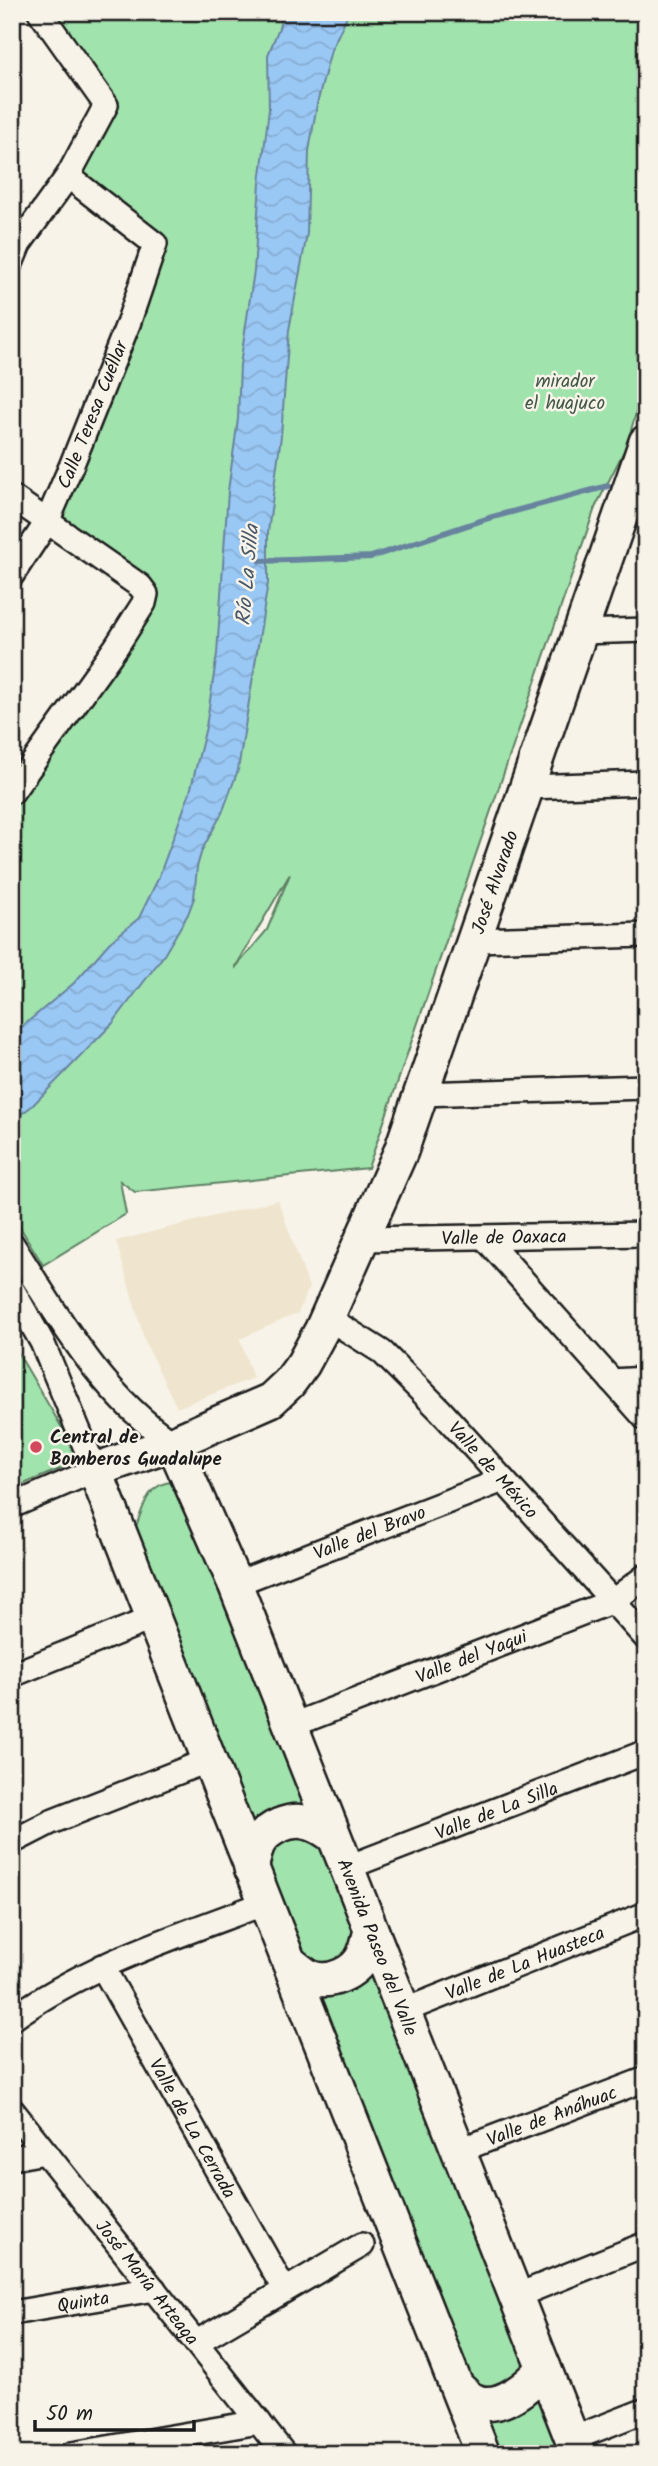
<svg xmlns="http://www.w3.org/2000/svg" width="658" height="2466" viewBox="0 0 658 2466" font-family="Kalam,sans-serif">
<defs>
<pattern id="water-waves" width="16" height="10" patternUnits="userSpaceOnUse" patternTransform="scale(1.75)"><rect width="16" height="10" fill="#9ac8f5"/><path d="M0 5q4-4 8 0t8 0" fill="none" stroke="#84abd1"/></pattern>
</defs>
<rect width="100%" height="100%" fill="#f7f3e8"/>
<filter id="ink" filterUnits="userSpaceOnUse"><feTurbulence type="fractalNoise" baseFrequency=".0143" numOctaves="2"/><feDisplacementMap in="SourceGraphic" scale="14" xChannelSelector="R" yChannelSelector="G"/><feConvolveMatrix kernelMatrix="1 2 1 2 8 2 1 2 1" color-interpolation-filters="sRGB"/></filter>
<g filter="url(#ink)">
<!-- built -->
<path fill="#efe5ce" d="M278,1200L309,1287L298,1313L240,1339L253,1378L177,1408L145,1342L116,1241Z"/>
<!-- green -->
<path fill="#a0e3ad" stroke="#5e8064" stroke-width="2" fill-rule="evenodd" d="M36,12H646V379L626,447L595,508L368,1168L135,1192L120,1181L126,1214L43,1265L12,1214V770L141,601L47,522L151,257L70,182L103,103ZM290,874L267,930L236,967V966Z
M12,1343L81,1460L12,1489Z
M172,1482L178,1485L565,2454H495L135,1529C143,1509 147,1483 172,1482Z"/>
<!-- water -->
<path fill="url(#water-waves)" stroke="#68839e" stroke-width="2" d="M283,12H349L331,50L317,104L309,151L307,234L289,330L281,436L268,532V583L238,770L222,813L202,850L197,867L194,898L188,914L164,955L112,1024L32,1106L12,1121V1035L74,983L109,943L139,918L158,879L190,792L206,727L217,654L228,491L238,419L240,365L254,271L260,183L269,109L268,55L279,28Z"/>
<g fill="none" stroke-linecap="round" stroke-linejoin="round">
<!-- stream -->
<path stroke="#68839e" stroke-width="6" d="M260,561L371,557L489,518L608,486"/>
<defs>
<g id="street">
<path d="M12,261L19,244L68,176L106,105L40,12"/>
<path d="M12,497L140,586L146,594L144,603L116,647L12,792"/>
<path id="s1" d="M12,575L47,522L72,464L128,324L155,244L68,176"/>
<path d="M581,632L646,630"/>
<path d="M527,787L646,783"/>
<path d="M474,940L646,935"/>
<path d="M420,1094L646,1087"/>
<path d="M485,1238L646,1419"/>
<path id="s2" d="M362,1239L646,1234"/>
<path d="M12,1244C58,1316 100,1394 173,1443"/>
<path d="M12,1289L42,1342L95,1470L12,1506"/>
<path id="s3" d="M328,1318L382,1352L440,1410L646,1638"/>
<path d="M612,1381L646,1379"/>
<path id="s4" d="M235,1584L503,1480"/>
<path d="M12,1675L153,1618"/>
<path id="s5" d="M290,1726L613,1601L646,1576"/>
<path d="M12,1842L51,1822L209,1760"/>
<path id="s6" d="M346,1868L646,1752"/>
<path id="s7" d="M102,1966L284,2289"/>
<path id="s8" d="M403,2011L646,1914"/>
<path d="M12,2019C88,1964 178,1936 265,1903"/>
<path id="s9" d="M12,2110L284,2454"/>
<path id="s10" d="M458,2151L646,2079"/>
<path d="M12,2158L45,2152"/>
<path d="M516,2296L646,2244"/>
<path id="s11" d="M12,2313L154,2289"/>
<path d="M197,2342L362,2245"/>
<path d="M572,2439L646,2410"/>
<path d="M72,2454L259,2422"/>
</g>
<g id="secondary">
<path id="s12" d="M173,1443L235,1584L578,2454"/>
<path d="M251,1868C253,1861 255,1853 257,1846C265,1828 291,1817 309,1823C318,1825 326,1831 334,1836"/>
<path d="M289,1962C296,1967 304,1975 312,1978C330,1984 355,1973 363,1956C367,1948 369,1938 371,1930"/>
<path d="M457,2387C462,2391 469,2399 475,2401C500,2412 530,2385 544,2368"/>
<path id="s13" d="M483,2454L95,1470L173,1443L271,1400L289,1383L303,1364L322,1329L401,1151L646,442"/>
</g>
</defs>
<!-- street casing -->
<use href="#street" stroke="#1c1c1c" stroke-width="28"/>
<!-- secondary casing -->
<use href="#secondary" stroke="#1c1c1c" stroke-width="38"/>
<!-- street -->
<use href="#street" stroke="#f7f3e8" stroke-width="23"/>
<!-- secondary -->
<use href="#secondary" stroke="#f7f3e8" stroke-width="33"/>
</g>
</g>
<!-- markers -->
<circle fill="#d1495b" stroke="#f7f3e8" stroke-width="2.5" cx="36" cy="1447" r="7"/>
<g text-anchor="middle" stroke-width="5" stroke-linejoin="round" paint-order="stroke">
<!-- park labels -->
<g font-size="19" fill="#445848" stroke="#f7f3e8">
<text x="565" y="387">mirador<tspan x="565" dy="22">el huajuco</tspan></text>
</g>
<!-- street labels -->
<g font-size="19" fill="#1c1c1c" stroke="#f7f3e8">
<text dy="7" stroke="none"><textPath href="#s1" startOffset="180">Calle Teresa Cuéllar</textPath></text>
<text dy="7" stroke="none"><textPath href="#s13" startOffset="1815">José Alvarado</textPath></text>
<text dy="7" stroke="none"><textPath href="#s2" startOffset="142">Valle de Oaxaca</textPath></text>
<text dy="7" stroke="none"><textPath href="#s3" startOffset="226">Valle de México</textPath></text>
<text dy="7" stroke="none"><textPath href="#s4" startOffset="144">Valle del Bravo</textPath></text>
<text dy="7" stroke="none"><textPath href="#s5" startOffset="194">Valle del Yaqui</textPath></text>
<text dy="7" stroke="none"><textPath href="#s6" startOffset="161">Valle de La Silla</textPath></text>
<text dy="7" stroke="none"><textPath href="#s12" startOffset="544">Avenida Paseo del Valle</textPath></text>
<text dy="7" stroke="none"><textPath href="#s8" startOffset="131">Valle de La Huasteca</textPath></text>
<text dy="7" stroke="none"><textPath href="#s10" startOffset="100">Valle de Anáhuac</textPath></text>
<text dy="7" stroke="none"><textPath href="#s7" startOffset="186">Valle de La Cerrada</textPath></text>
<text dy="7" stroke="none"><textPath href="#s9" startOffset="219">José María Arteaga</textPath></text>
<text dy="7" stroke="none"><textPath href="#s11" startOffset="72">Quinta</textPath></text>
</g>
<!-- poi labels -->
<g font-size="19" font-weight="bold" fill="#1c1c1c" stroke="#f7f3e8" text-anchor="start">
<text x="50" y="1443">Central de<tspan x="50" dy="22">Bomberos Guadalupe</tspan></text>
</g>
<!-- water labels -->
<g font-size="21" font-style="italic" fill="#485868" stroke="#f7f3e8">
<text transform="translate(247 575) rotate(-85)" y="7">Río La Silla</text>
</g>
</g>
<!-- margin -->
<rect width="658" height="2466" fill="none" stroke="#f7f3e8" stroke-width="42"/>
<rect x="21" y="21" width="616" height="2424" fill="none" stroke="#1c1c1c" stroke-width="2.5" filter="url(#ink)"/>
<!-- scale -->
<path d="M35 2420v10h159v-10" fill="none" stroke="#1c1c1c" stroke-width="3.5"/>
<text x="46" y="2420" font-size="21" fill="#1c1c1c" stroke="#f7f3e8" stroke-width="5" paint-order="stroke">50 m</text>
</svg>
